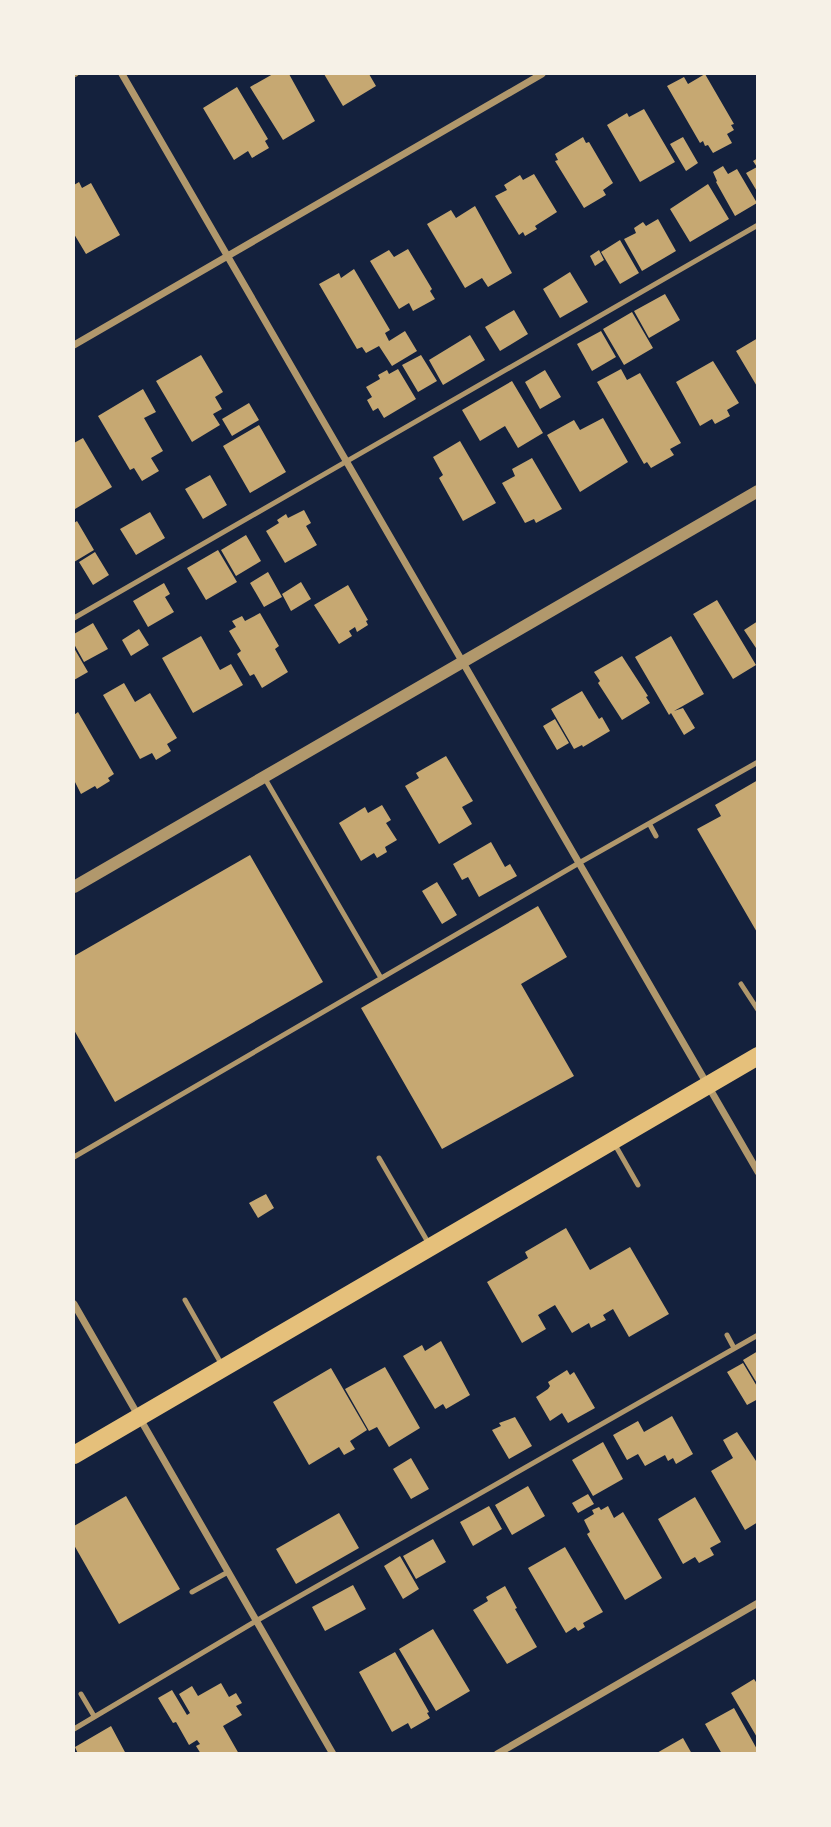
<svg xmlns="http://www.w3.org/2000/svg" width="831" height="1827" viewBox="0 0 831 1827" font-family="Jost,sans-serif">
<rect width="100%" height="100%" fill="#14213d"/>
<!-- building -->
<path fill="#c6a872" d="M273,74H289L315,121L283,140L250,87Z
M324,74H369L376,86L343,106Z
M705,74L734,124L731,125L734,130L727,134L732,143L713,153L708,145L705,146L703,141L700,143L667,86L684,77L688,84Z
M237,87L268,139L265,141L269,148L252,158L248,151L234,160L203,108Z
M644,109L675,162L640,182L607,125L627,113L629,117Z
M583,137L586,143L589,142L613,183L603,190L606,195L584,208L555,161L558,160L555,154Z
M683,137L698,163L686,171L670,144Z
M758,158V193L746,173L757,167L753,161Z
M723,166L728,174L737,169L757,203L735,216L716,182L717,181L713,172Z
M534,174L557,212L535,226L537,229L525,236L523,232L519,235L495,196L507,190L504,185L520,175L523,180Z
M79,182L82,188L91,183L120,235L86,254L74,234V185Z
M708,184L729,219L690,242L670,209Z
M475,206L512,273L488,287L482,278L465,288L427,224L451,210L456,218Z
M658,219L676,251L642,271L624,239L636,233L634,228L643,222L646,226Z
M620,240L639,273L620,284L601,252Z
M408,249L432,289L430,291L435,299L413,311L409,303L399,309L370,261L389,250L394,257Z
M599,250L604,260L595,266L590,256Z
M354,269L390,330L385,333L389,341L405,331L417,351L392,366L379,346L366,353L362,347L357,349L319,284L339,273L341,278Z
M570,272L588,302L560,318L543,289Z
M665,294L680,320L649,338L634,311Z
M514,310L528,334L500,351L485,327Z
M632,312L653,348L624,365L603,329Z
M601,331L616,357L592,371L577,344Z
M470,335L485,360L443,385L429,360Z
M758,338V388L736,351Z
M201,355L223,392L215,397L222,409L213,414L220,425L192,442L156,381Z
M421,355L437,381L418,392L402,365Z
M713,361L739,403L727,410L730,416L715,424L712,419L700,426L676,382Z
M398,369L416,399L384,418L378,408L373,411L367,400L372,397L366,387L380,379L378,375L387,370L389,374Z
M621,369L627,380L640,373L681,443L670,449L674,455L651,468L647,462L644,464L597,382Z
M545,370L561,397L540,409L525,382Z
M512,381L543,433L518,448L505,426L480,441L462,410Z
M143,389L156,412L144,418L163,451L151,458L159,471L142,481L134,468L130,470L98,416Z
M249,403L259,420L232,436L222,419Z
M603,418L628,462L580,492L547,435L574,420L580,430Z
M259,425L286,472L250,493L223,446Z
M83,438L112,487L75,509L74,443Z
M460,441L496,503L463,521L439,478L443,475L433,457Z
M532,458L562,509L536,523L534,519L525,523L502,483L515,476L512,469Z
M210,475L227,505L203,519L185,489Z
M304,510L311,523L306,526L317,545L285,563L266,531L279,523L277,520L286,514L288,518Z
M150,512L165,538L136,555L120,529Z
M77,521L94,550L74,562V523Z
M246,535L261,561L236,576L221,550Z
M218,550L237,582L206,600L187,568Z
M95,552L109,575L93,585L79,562Z
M268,572L282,597L264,607L250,583Z
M301,582L311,599L291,611L282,594Z
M164,583L170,594L165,597L174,612L148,627L133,601Z
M348,585L368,620L366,621L368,625L357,632L355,627L349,631L352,636L339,644L314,605Z
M717,600L756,665L733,679L693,614Z
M260,613L279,646L275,649L288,672L262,688L254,674L250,676L237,654L241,651L229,631L236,627L232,621L242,616L245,621Z
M758,621V651L744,630Z
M93,623L108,649L84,662L74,644V634Z
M139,629L149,645L131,656L122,640Z
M201,636L220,670L231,664L243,685L193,713L162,658Z
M671,636L704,694L674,711L683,708L695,728L684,735L671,713L669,715L635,657Z
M74,648L88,672L74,680Z
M622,656L648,696L646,697L650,703L622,720L598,683L600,681L594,672Z
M124,683L135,702L150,693L177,738L167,744L171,751L156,760L152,753L140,759L103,695Z
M582,691L599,719L602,717L610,731L583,747L582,745L574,749L551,709Z
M78,712L114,774L108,778L110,781L97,789L95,786L81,794L74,780V715Z
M555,719L569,743L557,750L543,726Z
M446,756L473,801L462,807L472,824L439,844L405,786L419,778L416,773Z
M758,780V934L697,829L721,816L715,805Z
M382,805L391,820L386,823L397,840L385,847L387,852L377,858L374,853L361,861L339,823L365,807L368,813Z
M491,842L505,867L510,864L517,876L479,897L468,877L462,880L453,864Z
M250,855L323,982L115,1102L74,1030V956Z
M437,882L457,915L442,924L422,891Z
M538,906L567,957L521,984L574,1076L442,1149L361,1008Z
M266,1194L274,1208L258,1218L249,1203Z
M566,1228L590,1270L630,1247L669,1314L629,1337L613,1309L603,1315L606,1320L591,1328L589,1323L572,1333L555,1305L538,1315L546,1329L522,1343L487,1282L528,1258L525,1252Z
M441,1341L470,1395L446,1409L443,1404L435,1409L403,1356L422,1345L425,1351Z
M758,1351V1385L743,1360Z
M743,1363L758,1388V1399L747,1405L727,1372Z
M385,1367L420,1428L389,1447L377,1427L369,1431L345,1389Z
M331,1368L367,1430L350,1441L355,1449L344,1455L339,1447L309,1465L273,1402Z
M567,1370L570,1375L574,1372L595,1408L568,1423L562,1413L550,1421L536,1397L548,1389L550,1386L548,1382Z
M672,1416L693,1454L676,1464L673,1458L668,1461L665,1455L645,1466L638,1454L627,1460L613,1435L638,1421L644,1432Z
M515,1417L532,1446L509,1459L492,1430L501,1426L499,1423Z
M737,1432L758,1464V1522L745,1530L711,1471L733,1458L723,1440Z
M603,1442L623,1479L593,1496L572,1460Z
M411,1458L429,1489L411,1499L393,1469Z
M528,1486L545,1516L512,1535L495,1505Z
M588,1494L594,1504L578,1513L572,1503Z
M126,1496L180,1589L119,1624L74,1545V1526Z
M695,1497L721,1542L710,1548L714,1555L699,1563L695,1557L683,1564L658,1519Z
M489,1506L502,1529L473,1546L460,1522Z
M608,1506L614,1518L623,1512L662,1578L625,1600L587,1534L590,1532L584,1520L594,1514L592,1510L599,1507L601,1510Z
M339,1513L359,1548L296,1584L276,1549Z
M433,1539L446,1562L416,1579L403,1556Z
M565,1547L603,1612L583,1623L585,1627L578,1631L575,1627L566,1633L528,1568Z
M400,1556L419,1589L403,1599L384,1566Z
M353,1585L366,1609L325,1631L312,1607Z
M505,1586L517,1608L515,1609L537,1647L507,1664L473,1610L488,1601L486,1597Z
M433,1629L470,1691L436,1711L399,1649Z
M395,1652L429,1712L427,1713L430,1718L411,1729L408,1723L392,1732L359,1672Z
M754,1679L758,1685V1739L731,1693Z
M221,1683L229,1697L236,1693L242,1703L236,1706L242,1715L223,1726L239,1754H201L196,1746L200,1744L197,1740L189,1745L176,1722L173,1723L158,1698L172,1690L187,1715L190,1713L179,1694L192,1686L198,1696Z
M734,1708L758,1751V1754H722L705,1724Z
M111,1726L126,1754H78L75,1747Z
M683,1738L692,1754H655Z"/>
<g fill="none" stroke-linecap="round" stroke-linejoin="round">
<!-- service -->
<path stroke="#b1986c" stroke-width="5" d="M74,75L76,74
M74,618L758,225
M264,777L381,978
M650,825L656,836
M741,984L758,1010
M614,1143L638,1185
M74,1157L579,863L758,762
M379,1158L429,1244
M185,1300L222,1365
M727,1335L734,1348
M192,1592L228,1572
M81,1694L94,1716
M74,1729L256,1621L758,1335"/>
<!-- minor -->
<path stroke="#b1986c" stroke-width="7" d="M122,74L758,1172
M74,345L542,74
M74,1304L333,1754
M497,1754L758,1603"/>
<!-- tertiary -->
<path stroke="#b1986c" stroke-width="12" d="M74,887L758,491"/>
<!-- primary -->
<path stroke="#e5c07b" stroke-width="18" d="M74,1455L758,1056"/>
</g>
<!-- border -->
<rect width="831" height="1827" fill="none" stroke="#f6f1e7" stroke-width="150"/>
</svg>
